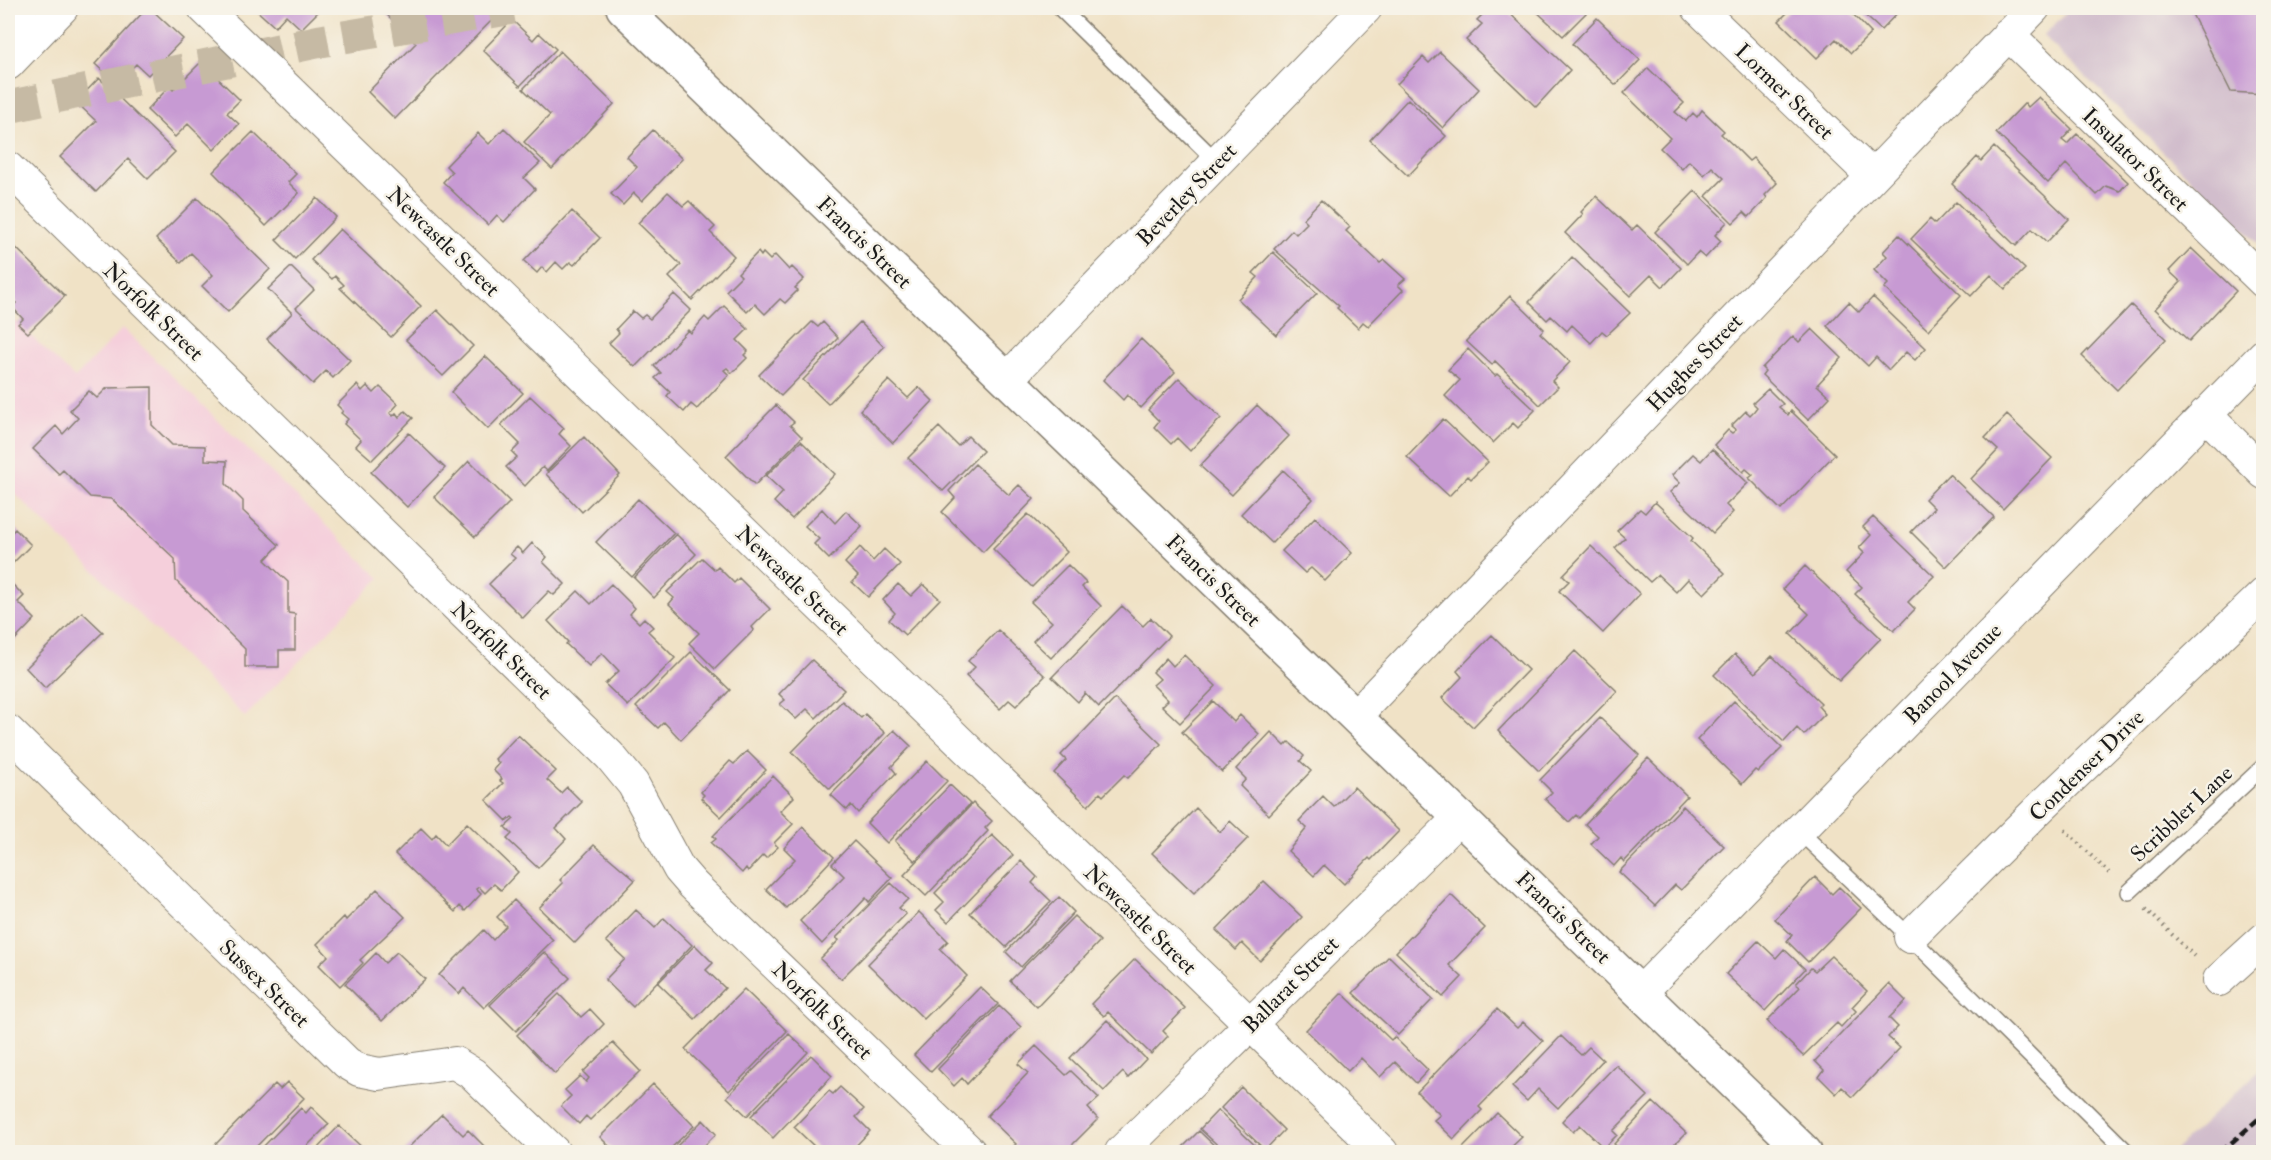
<svg xmlns="http://www.w3.org/2000/svg" width="2271" height="1160" viewBox="0 0 2271 1160" font-family="'IM FELL Double Pica',serif">
<rect width="100%" height="100%" fill="#f7f3e8"/>
<filter id="ink" filterUnits="userSpaceOnUse"><feTurbulence type="fractalNoise" baseFrequency=".0167" numOctaves="2"/><feDisplacementMap in="SourceGraphic" scale="12" xChannelSelector="R" yChannelSelector="G"/><feConvolveMatrix kernelMatrix="1 2 1 2 8 2 1 2 1" color-interpolation-filters="sRGB"/></filter>
<filter id="wash" filterUnits="userSpaceOnUse"><feTurbulence type="fractalNoise" baseFrequency=".008" numOctaves="4" result="noise"/><feDisplacementMap in="SourceGraphic" scale="24" xChannelSelector="R" yChannelSelector="G"/><feGaussianBlur stdDeviation="1.35" result="paint"/><feColorMatrix in="noise" values="0 0 0 0 0 0 0 0 0 0 0 0 0 0 0 0 0 1.4 0 .05"/><feComposite in="paint" operator="in"/></filter>
<g filter="url(#wash)">
<rect width="100%" height="100%" fill="#f0e2c6"/>
<!-- built -->
<path fill="#f5cfdb" d="M8,314L75,378L123,328L380,578L245,717L8,487Z"/>
<!-- industrial -->
<path fill="#d1bdcc" d="M2071,8H2263V248L2043,36Z
M2263,1067V1152H2173Z"/>
<g id="blocks">
<!-- building -->
<path fill="#c79ad3" d="M147,8H150L183,39L148,75L136,64L117,84L95,64Z
M254,8H322L301,29L286,15L275,27Z
M380,8H487L496,16L395,119L368,92L416,43Z
M1489,8H1504L1570,70L1536,107L1466,40L1482,24L1477,20Z
M1533,8H1591L1563,36Z
M1792,8H1847L1871,33L1851,53L1836,39L1817,58L1779,21Z
M1857,8H1902L1881,30Z
M2189,8H2264V94L2231,92Z
M1597,18L1640,60L1616,85L1572,44Z
M512,20L533,40L539,33L556,49L520,86L483,50Z
M560,51L614,104L552,169L524,142L550,115L523,89Z
M1440,52L1479,89L1443,128L1397,84L1423,57L1429,63Z
M201,62L240,100L227,113L239,124L214,150L188,124L175,137L147,110L169,87L173,90Z
M1648,68L1684,103L1675,112L1686,121L1693,113L1697,117L1702,110L1724,131L1721,134L1733,145L1749,161L1753,158L1777,183L1765,195L1767,198L1749,217L1744,212L1733,223L1706,196L1724,178L1712,167L1704,175L1689,161L1682,169L1660,148L1670,138L1624,93Z
M99,78L175,152L148,179L128,159L96,192L60,157L96,121L76,102Z
M2039,97L2072,129L2062,140L2067,144L2077,134L2128,182L2120,191L2106,186L2097,195L2066,164L2048,183L1996,133L2025,103L2028,107Z
M1408,99L1446,136L1408,176L1370,140Z
M504,128L540,163L524,178L535,189L504,222L497,215L488,225L443,182L452,172L446,166L478,133L489,144Z
M653,130L682,159L642,201L634,193L623,205L611,194L637,167L627,157Z
M253,132L296,174L288,182L299,193L266,226L213,172Z
M1994,147L2069,219L2047,242L2032,229L2016,246L1952,184L1977,157L1981,161Z
M1695,191L1727,222L1715,235L1721,241L1705,258L1698,252L1687,264L1655,232Z
M668,192L683,206L689,201L715,227L710,232L734,256L692,300L669,277L681,265L638,223Z
M1596,196L1632,230L1637,225L1681,268L1663,287L1651,275L1630,296L1565,233L1583,214L1581,212Z
M197,198L270,269L228,312L202,286L213,275L191,253L181,263L156,239Z
M317,198L336,217L295,259L276,240Z
M1321,200L1350,227L1346,231L1380,263L1384,260L1405,279L1398,285L1403,290L1368,326L1363,322L1358,328L1337,308L1339,306L1274,249L1292,230L1296,234L1307,223L1303,219Z
M1956,202L2025,269L2005,289L1991,275L1971,296L1911,239L1930,219L1935,224Z
M572,211L600,238L574,265L570,262L563,269L556,262L547,272L542,267L537,273L524,261Z
M340,229L421,306L391,337L340,288L344,285L335,276L332,279L311,260Z
M1899,235L1961,295L1928,330L1884,288L1888,284L1874,270L1887,256L1883,252Z
M8,240L65,296L28,333L18,324L23,319L12,307L16,303L8,294Z
M2191,248L2236,291L2189,341L2155,309L2181,282L2169,271Z
M758,252L761,256L763,253L770,260L775,255L789,270L792,267L804,279L795,288L798,290L785,303L780,299L765,314L755,304L747,312L726,291L741,276L738,273Z
M1273,252L1317,293L1276,335L1238,299L1258,277L1253,273Z
M1572,257L1630,313L1607,335L1602,331L1591,343L1572,325L1567,331L1551,316L1547,320L1529,302Z
M291,267L314,290L296,308L350,360L333,378L326,371L313,384L267,339L292,313L268,289Z
M674,294L691,310L635,367L609,343L619,333L616,329L633,311L641,318L645,315L650,319Z
M1510,296L1544,329L1540,333L1570,362L1552,381L1558,387L1540,405L1495,361L1492,365L1466,341Z
M1873,297L1926,348L1915,360L1906,352L1889,370L1876,357L1868,366L1827,326L1849,302L1859,312Z
M2131,305L2166,339L2117,390L2082,356Z
M724,306L748,329L737,340L748,351L744,355L747,358L732,373L727,368L724,370L729,375L697,409L691,404L684,412L667,396L670,392L655,378L661,373L654,366L688,330L691,333L705,317L709,321Z
M437,310L473,346L443,376L406,340Z
M812,322L818,327L823,322L838,338L781,396L759,375Z
M860,322L884,347L828,404L803,380Z
M1812,329L1842,358L1817,385L1830,397L1808,420L1762,375L1765,371L1762,368L1793,336L1799,342Z
M1141,339L1175,372L1141,408L1127,395L1123,400L1103,380Z
M1468,349L1495,376L1497,374L1535,410L1518,428L1513,423L1493,443L1445,396L1460,380L1448,370Z
M485,356L523,393L488,429L451,392Z
M1179,378L1221,418L1190,451L1177,438L1171,444L1154,427L1159,421L1148,410Z
M889,380L908,398L919,387L933,401L893,443L860,410Z
M357,385L362,391L367,386L374,393L380,387L398,404L390,413L393,416L396,413L399,417L405,411L413,418L372,460L356,446L361,440L344,424L348,419L341,413L343,411L337,405Z
M152,387V425L172,445L205,446V460L227,461L226,484L243,501V511L279,545L265,560L288,582V613L295,614V650H279V667H245V649L176,581L175,559L112,499L90,497L63,470L59,474L33,449L56,426L63,434L78,418L70,410L89,391L97,398L107,388Z
M1768,389L1783,404L1779,407L1788,415L1791,411L1835,454L1781,510L1749,478L1753,475L1746,469L1743,472L1714,445L1728,430L1732,433L1736,430L1731,426L1746,411L1750,415L1754,411L1757,407L1753,403Z
M530,396L564,428L559,434L571,446L547,471L543,467L525,486L506,467L517,457L512,452L520,444L501,425Z
M776,405L794,422L790,425L802,437L755,485L726,456Z
M1257,405L1289,436L1232,495L1200,466Z
M2007,415L2052,458L2003,509L1971,479L1998,450L1985,438Z
M1443,419L1488,462L1471,479L1468,476L1449,496L1407,457Z
M939,427L958,446L968,436L983,451L943,491L908,458Z
M409,433L445,468L407,507L371,472Z
M584,437L620,475L582,512L546,474Z
M801,441L835,474L792,519L774,502L783,492L766,476Z
M1712,449L1748,483L1726,505L1733,512L1713,533L1670,492L1680,483L1672,475L1693,454L1701,461Z
M469,461L510,502L475,537L434,497Z
M975,464L1009,495L1019,485L1034,499L983,552L942,512L955,498L949,491Z
M1283,470L1313,499L1272,543L1241,514Z
M1949,474L1994,517L1946,567L1911,532L1934,508L1925,499Z
M638,499L674,533L632,577L596,542Z
M1655,502L1693,538L1691,541L1725,573L1704,594L1688,579L1676,592L1658,575L1650,582L1615,548L1625,538L1617,531L1640,509L1645,513Z
M822,509L835,523L846,511L862,526L829,559L814,544L819,539L805,526Z
M1028,514L1067,552L1032,587L993,549Z
M1315,517L1352,553L1325,581L1311,568L1305,573L1282,551Z
M1873,517L1934,576L1908,602L1915,609L1894,631L1855,594L1862,587L1846,572L1864,553L1859,548L1871,535L1863,527Z
M15,529L31,545L8,568V536Z
M676,534L696,554L654,598L634,578Z
M532,543L547,557L543,562L565,584L554,595L549,591L523,618L489,584L515,558L510,554L517,547L523,553Z
M1591,546L1640,594L1603,633L1559,591L1569,581L1563,575Z
M860,547L873,561L884,549L900,564L868,597L852,582L858,576L845,563Z
M702,558L715,570L718,567L734,583L739,578L770,609L752,627L754,630L715,669L689,643L699,633L669,604L674,598L667,592Z
M1068,565L1086,583L1082,587L1101,606L1051,658L1033,641L1052,622L1031,602Z
M1805,566L1881,638L1839,681L1790,634L1809,614L1783,589Z
M10,582L24,596L18,602L35,619L8,647V585Z
M611,584L635,608L630,614L639,623L644,618L653,627L648,631L675,658L628,706L605,684L619,671L602,653L589,666L566,644L568,642L548,621L578,591L591,604Z
M898,584L911,596L923,584L940,599L905,635L889,620L895,613L883,600Z
M1122,606L1143,626L1151,618L1169,636L1099,707L1085,693L1078,702L1052,677Z
M82,612L103,632L45,688L26,668Z
M998,630L1045,676L1016,706L1009,700L1000,709L966,676L975,667L968,661Z
M1492,635L1528,670L1473,727L1442,698L1462,677L1457,671Z
M1575,651L1617,691L1539,771L1498,731Z
M691,652L730,690L681,740L664,722L658,728L636,707Z
M1735,654L1755,673L1772,656L1821,703L1818,706L1825,714L1804,735L1797,728L1784,742L1714,675Z
M1184,655L1216,686L1180,723L1162,706L1168,700L1153,685L1160,679L1153,672L1166,658L1173,666Z
M812,660L844,690L816,718L807,709L796,719L780,704L785,700L779,694Z
M1115,699L1161,744L1128,778L1124,775L1103,796L1100,793L1088,806L1054,773L1066,760L1061,755Z
M842,701L861,718L865,714L885,733L830,789L792,752Z
M1213,701L1234,722L1240,715L1259,734L1222,772L1182,732Z
M1734,701L1782,748L1758,772L1755,770L1742,784L1697,740Z
M1600,718L1639,755L1579,818L1576,815L1569,822L1545,799L1552,792L1540,780Z
M894,730L911,746L891,767L896,773L858,813L851,805L847,810L831,795Z
M1271,732L1285,746L1289,742L1304,756L1300,761L1311,771L1269,815L1240,786L1246,779L1236,769Z
M518,735L556,771L547,780L561,793L567,787L582,802L556,828L566,839L538,868L507,839L512,834L505,827L514,819L512,817L507,821L486,800L503,783L500,781L502,779L493,770L499,763L495,759Z
M747,751L766,770L721,817L701,798L704,795L701,792L730,761L734,764Z
M1648,758L1687,796L1624,862L1621,858L1614,866L1591,844L1598,836L1585,824Z
M927,761L947,781L887,843L867,823Z
M773,776L794,797L780,811L793,824L774,843L778,847L766,858L763,855L748,871L746,868L742,873L711,843L716,839L713,836Z
M950,785L970,804L915,861L895,841Z
M1354,787L1399,831L1371,860L1369,858L1344,884L1324,865L1314,876L1288,851L1307,828L1299,821L1323,796L1334,807Z
M973,803L992,821L985,828L988,831L926,896L904,875Z
M1683,806L1724,846L1681,890L1675,885L1655,906L1619,872Z
M1196,808L1220,832L1230,821L1248,838L1194,893L1152,853Z
M467,823L518,872L501,890L494,884L485,893L479,887L476,889L481,894L465,911L460,906L455,912L395,854L421,828L432,839L436,834L446,845Z
M803,827L834,857L786,908L766,889L795,859L784,848Z
M992,835L1013,855L948,922L936,910L944,902L935,893Z
M854,841L892,878L869,902L866,898L822,944L800,921L844,876L832,864Z
M594,845L635,880L575,943L539,908L563,883L560,880Z
M1021,861L1037,877L1032,883L1051,901L1006,947L970,913Z
M1815,877L1832,894L1839,887L1861,908L1808,962L1787,941L1792,935L1775,919Z
M1264,881L1302,917L1260,961L1242,943L1236,950L1216,930Z
M891,883L908,899L899,908L906,914L841,979L820,959L839,940L836,938Z
M377,889L405,917L360,960L363,963L340,986L319,965L328,956L317,944L344,917L346,920Z
M1451,895L1485,928L1449,965L1462,977L1443,997L1396,952Z
M1059,897L1074,912L1021,967L1006,952Z
M514,900L553,940L484,1008L464,988L459,994L439,975L484,930L493,940L506,926L497,917Z
M636,910L655,928L664,918L692,945L633,1007L605,980L625,959L606,941Z
M919,912L948,941L940,949L967,976L924,1019L868,964Z
M1074,916L1100,941L1037,1007L1010,981Z
M1758,941L1776,958L1784,949L1805,969L1765,1011L1726,974Z
M695,945L713,963L706,970L725,988L695,1019L658,983Z
M397,952L425,979L382,1021L345,984L376,953L385,963Z
M544,952L570,978L516,1031L490,1005Z
M1389,956L1433,999L1398,1035L1353,993Z
M1831,956L1867,991L1852,1007L1856,1011L1841,1027L1837,1023L1803,1056L1767,1021L1800,987L1796,984L1811,968L1815,971Z
M1135,959L1185,1008L1163,1031L1168,1036L1151,1054L1108,1012L1104,1016L1091,1004Z
M1889,984L1906,1001L1889,1018L1898,1027L1888,1037L1900,1048L1853,1097L1842,1087L1836,1094L1819,1077L1824,1070L1815,1061Z
M980,987L998,1004L931,1072L914,1055Z
M744,989L787,1031L729,1091L685,1049Z
M1342,993L1391,1040L1394,1037L1428,1070L1416,1083L1395,1062L1380,1077L1361,1058L1348,1071L1306,1030Z
M559,994L581,1017L590,1009L604,1024L555,1074L517,1035Z
M999,1006L1021,1027L967,1084L962,1078L954,1086L938,1069Z
M1497,1009L1517,1028L1523,1022L1543,1041L1479,1107L1482,1110L1454,1139L1434,1120L1440,1115L1417,1092Z
M1107,1020L1146,1059L1128,1078L1123,1072L1104,1091L1070,1058Z
M789,1034L808,1052L747,1116L727,1097Z
M1561,1036L1581,1055L1589,1047L1603,1060L1558,1108L1538,1089L1527,1101L1512,1087Z
M613,1043L640,1071L590,1120L586,1116L579,1124L561,1106L571,1096L565,1090L580,1076L586,1082L589,1078L583,1072Z
M1036,1046L1066,1075L1071,1071L1099,1098L1088,1108L1098,1119L1065,1152H1013L1010,1150L1016,1144L987,1116L1028,1073L1018,1064Z
M811,1055L832,1076L773,1138L751,1116Z
M1616,1065L1648,1096L1613,1131L1617,1135L1604,1148L1580,1125L1573,1132L1562,1121Z
M287,1082L304,1098L251,1152H217L212,1148L275,1084L280,1089Z
M653,1084L694,1126L667,1152H615L600,1137Z
M840,1087L864,1109L856,1117L870,1131L850,1152H815L818,1150L794,1127L829,1091L833,1094Z
M1241,1087L1284,1130L1265,1150L1221,1108Z
M1653,1102L1686,1133L1667,1152H1623L1614,1144Z
M311,1107L329,1124L301,1152H258L301,1108L306,1113Z
M1218,1110L1262,1152H1225L1200,1129Z
M1497,1113L1522,1137L1506,1152H1459Z
M442,1114L463,1135L468,1130L485,1147L480,1152H404Z
M703,1120L716,1134L698,1152H671Z
M339,1126L367,1152H314Z
M1199,1131L1221,1152H1183L1180,1150Z"/>
</g>
</g>
<g filter="url(#ink)">
<use href="#blocks" fill-opacity="0" stroke="#867f71" stroke-width="1.5"/>
<g fill="none" stroke-linecap="round" stroke-linejoin="round">
<!-- motorway-tunnel -->
<path stroke="#c6baa4" stroke-width="33" stroke-dasharray="33 16" stroke-linecap="butt" d="M8,107L321,41L513,8"/>
<defs>
<path id="service" d="M1060,8L1217,162
M1798,830L1910,937L2127,1152
M2129,892L2264,766"/>
<path id="minor" d="M204,8L1382,1152
M1698,8L1872,176
M8,21L21,8
M2008,34L2264,282
M8,64L62,8
M8,168L610,756L633,784L679,869L692,884L970,1152
M1007,379L1366,8
M2205,414L2264,473
M1355,716L2034,8
M8,731L347,1063L359,1070L379,1074L455,1063L473,1074L554,1152
M1910,937L2041,807L2264,594
M2219,980L2264,939
M1641,992L2264,355
M1121,1152L1460,817"/>
<path id="secondary" d="M623,8L1805,1152"/>
</defs>
<!-- service casing -->
<use href="#service" stroke="#867f71" stroke-width="18"/>
<!-- minor casing -->
<use href="#minor" stroke="#867f71" stroke-width="34"/>
<!-- secondary casing -->
<use href="#secondary" stroke="#867f71" stroke-width="36"/>
<!-- path -->
<path stroke="#867f71" stroke-width="4" stroke-dasharray="1.5 4.5" stroke-linecap="butt" d="M2065,830L2111,875
M2146,909L2194,956"/>
<!-- service -->
<use href="#service" stroke="#fff" stroke-width="15"/>
<!-- minor -->
<use href="#minor" stroke="#fff" stroke-width="32"/>
<!-- secondary -->
<use href="#secondary" stroke="#fff" stroke-width="33"/>
<!-- rail -->
<path stroke="#1c1c1c" stroke-width="4.5" stroke-dasharray="9 4.5" stroke-linecap="butt" d="M2221,1152L2264,1114
M2253,1152L2264,1143"/>
</g>
</g>
<g text-anchor="middle" stroke-width="5" stroke-linejoin="round" paint-order="stroke">
<!-- street labels -->
<g font-size="22" fill="#1c1c1c" stroke="#f7f3e8">
<text transform="translate(1785 91) rotate(44)" y="8">Lormer Street</text>
<text transform="translate(2136 159) rotate(44)" y="8">Insulator Street</text>
<text transform="translate(1186 194) rotate(-46)" y="8">Beverley Street</text>
<text transform="translate(444 241) rotate(44)" y="8">Newcastle Street</text>
<text transform="translate(865 242) rotate(44)" y="8">Francis Street</text>
<text transform="translate(154 311) rotate(44)" y="8">Norfolk Street</text>
<text transform="translate(1694 362) rotate(-46)" y="8">Hughes Street</text>
<text transform="translate(793 580) rotate(44)" y="8">Newcastle Street</text>
<text transform="translate(1214 580) rotate(44)" y="8">Francis Street</text>
<text transform="translate(502 650) rotate(44)" y="8">Norfolk Street</text>
<text transform="translate(1952 673) rotate(-46)" y="8">Banool Avenue</text>
<text transform="translate(2086 765) rotate(-44)" y="8">Condenser Drive</text>
<text transform="translate(2181 813) rotate(-43)" y="8">Scribbler Lane</text>
<text transform="translate(1564 917) rotate(44)" y="8">Francis Street</text>
<text transform="translate(1141 919) rotate(44)" y="8">Newcastle Street</text>
<text transform="translate(265 983) rotate(44)" y="8">Sussex Street</text>
<text transform="translate(1290 984) rotate(-45)" y="8">Ballarat Street</text>
<text transform="translate(823 1010) rotate(44)" y="8">Norfolk Street</text>
</g>
</g>
<!-- margin -->
<rect width="2271" height="1160" fill="none" stroke="#f7f3e8" stroke-width="30"/>
</svg>
